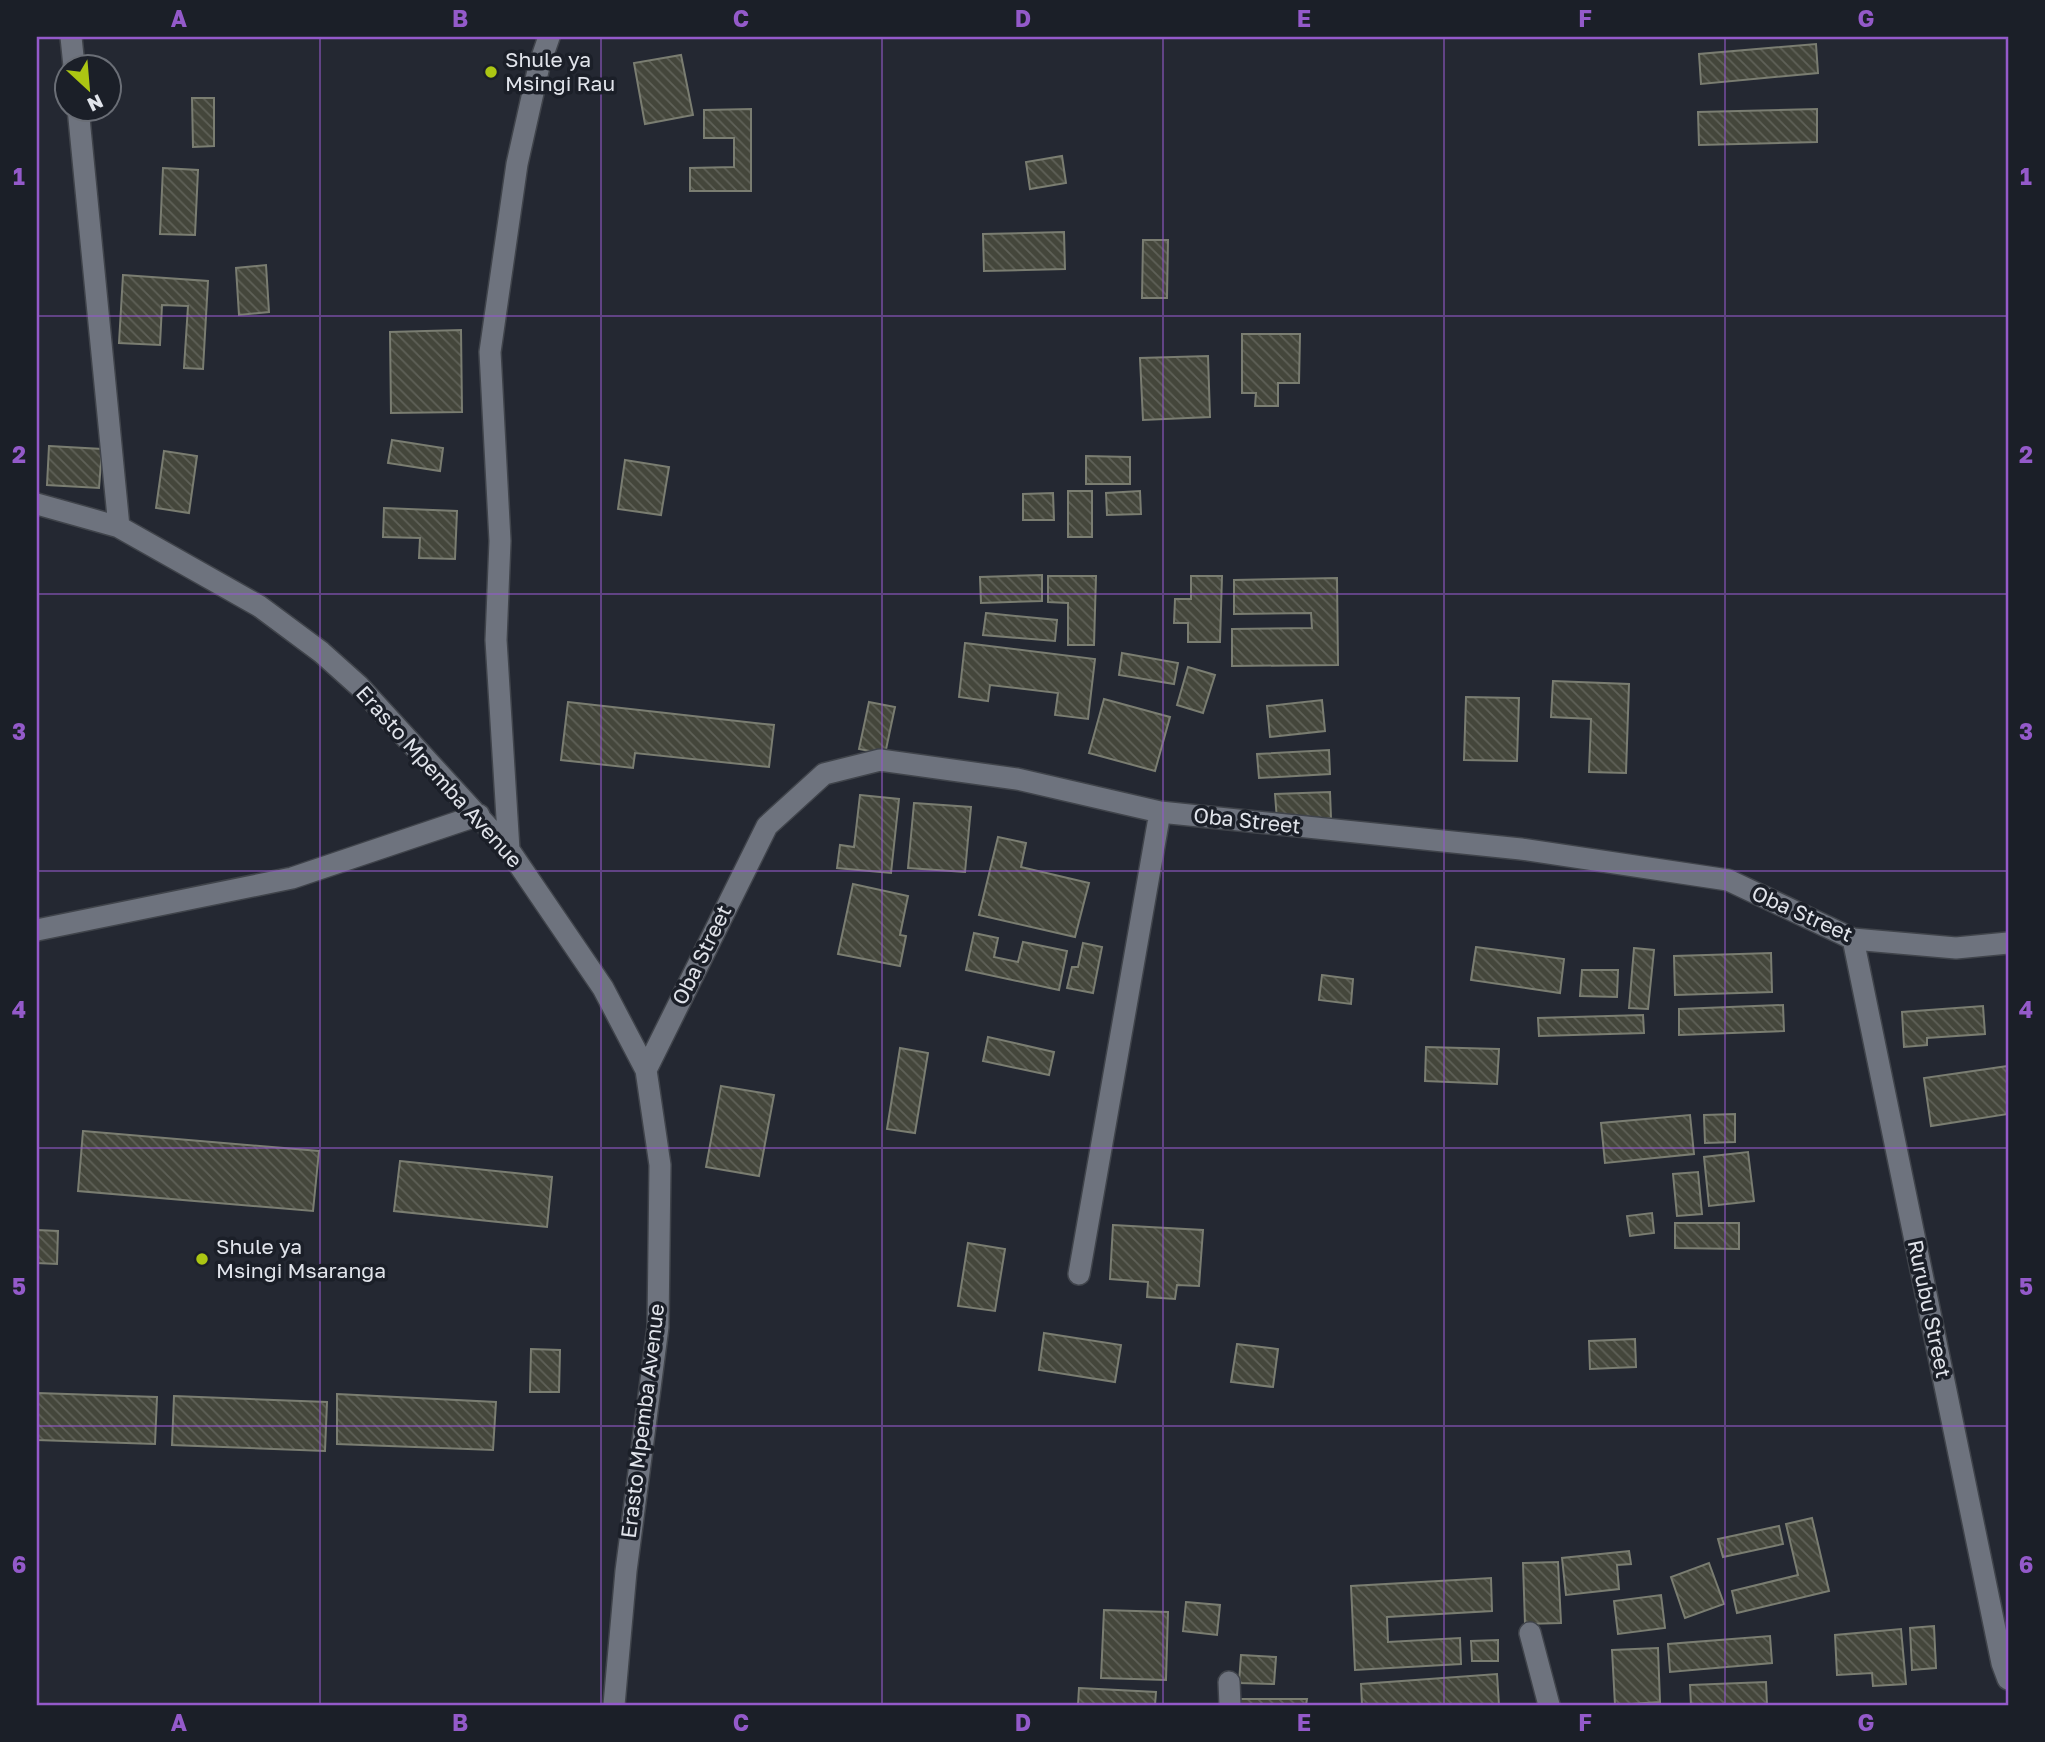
<svg xmlns="http://www.w3.org/2000/svg" width="2045" height="1742" viewBox="0 0 2045 1742" font-family="'Golos Text',sans-serif">
<defs>
<pattern id="building-back-hatch" width="6" height="6" patternUnits="userSpaceOnUse" patternTransform="scale(1.75)"><rect width="6" height="6" fill="#44463b"/><path d="M-1 5l2 2M0 0l6 6M5-1l2 2" fill="none" stroke="#5f6158"/></pattern>
</defs>
<rect width="100%" height="100%" fill="#242832"/>
<!-- building -->
<path fill="url(#building-back-hatch)" stroke="#7a7d71" stroke-width="2" d="M1816,44L1818,73L1701,84L1699,54Z
M681,55L693,115L645,124L634,63Z
M192,98H214V146L193,147Z
M751,109V191H690V168L734,167V138H704V110Z
M1817,109V142L1699,145L1698,112Z
M1062,156L1066,183L1030,189L1026,162Z
M163,168L198,170L195,235L160,234Z
M1064,232L1065,269L984,271L983,234Z
M1143,240H1168L1167,298H1142Z
M266,265L269,312L239,315L236,268Z
M123,275L208,281L203,369L184,368L188,306L162,305L160,345L119,343Z
M461,330L462,412L391,413L390,332Z
M1242,334H1300L1299,383H1278V406H1255L1256,393H1242Z
M1208,356L1210,417L1143,420L1140,358Z
M392,440L443,448L440,471L388,463Z
M49,446L102,449L99,488L47,485Z
M164,451L197,456L189,513L156,508Z
M1086,456L1130,457V484H1086Z
M625,460L669,467L661,515L618,509Z
M1068,491H1092V537H1068Z
M1140,491L1141,514L1107,515L1106,493Z
M1053,493L1054,520H1023V494Z
M384,508L457,511L455,559L419,558L420,538L383,537Z
M1042,575V601L981,603L980,577Z
M1048,576H1096L1094,645H1068V603L1048,602Z
M1191,576H1222L1220,642H1188V623H1174L1175,599H1191Z
M1337,578L1338,665L1232,666V629L1312,628L1311,613L1234,614V580Z
M986,613L1057,620L1055,641L983,635Z
M965,643L1095,659L1088,719L1055,715L1058,693L990,685L988,701L959,697Z
M1122,653L1178,663L1174,684L1119,675Z
M1188,667L1215,675L1203,713L1177,705Z
M1553,681L1629,684L1626,773L1589,772L1591,719L1551,717Z
M1466,697L1519,698L1517,761L1464,760Z
M1104,699L1170,717L1155,771L1089,753Z
M1322,700L1325,731L1270,737L1267,706Z
M568,702L774,725L769,767L635,753L633,768L561,760Z
M869,702L895,707L885,754L859,749Z
M1329,750L1330,774L1259,778L1257,754Z
M1330,792L1331,818L1277,820L1275,794Z
M860,795L899,799L891,873L837,868L840,845L854,847Z
M914,803L971,807L965,872L908,868Z
M998,837L1026,843L1021,867L1089,883L1075,937L979,915Z
M853,884L908,896L900,935L906,936L900,966L838,954Z
M974,933L998,938L994,957L1018,962L1023,942L1067,951L1059,990L966,970Z
M1083,943L1102,947L1093,993L1067,988L1072,967H1078Z
M1476,947L1564,959L1560,993L1471,980Z
M1634,948L1654,950L1648,1009L1629,1008Z
M1771,953L1772,992L1675,995L1674,956Z
M1582,970H1618L1617,997L1580,996Z
M1322,975L1353,979L1351,1004L1319,1000Z
M1783,1005L1784,1031L1679,1035V1009Z
M1983,1006L1985,1034L1927,1038V1045L1904,1047L1902,1012Z
M1643,1015L1644,1033L1539,1036L1538,1018Z
M988,1037L1054,1052L1049,1075L983,1061Z
M1426,1047L1499,1049L1497,1084L1425,1081Z
M900,1048L928,1053L915,1133L887,1129Z
M2008,1066V1114L1931,1126L1924,1078Z
M721,1086L774,1095L759,1176L706,1167Z
M1735,1114V1142L1705,1143L1704,1115Z
M1690,1115L1694,1154L1605,1163L1601,1123Z
M83,1131L319,1151L313,1211L78,1191Z
M1748,1152L1754,1201L1709,1206L1704,1157Z
M400,1161L552,1177L547,1227L394,1211Z
M1698,1172L1702,1214L1677,1216L1673,1174Z
M1652,1213L1654,1233L1630,1236L1627,1216Z
M1675,1223H1739V1249L1675,1248Z
M1113,1225L1203,1230L1199,1286L1177,1285L1175,1299L1147,1297L1148,1282L1110,1279Z
M37,1230L58,1231L57,1264L37,1263Z
M968,1243L1005,1249L995,1311L958,1306Z
M1044,1333L1121,1345L1115,1382L1039,1370Z
M1635,1339L1636,1367L1590,1369L1589,1341Z
M1237,1344L1278,1349L1273,1387L1231,1382Z
M531,1349L560,1350L559,1392H530Z
M37,1393L157,1397L155,1444L37,1440Z
M337,1394L496,1402L493,1450L337,1444Z
M174,1396L327,1402L325,1451L172,1445Z
M1812,1518L1829,1591L1737,1613L1732,1591L1798,1575L1786,1524Z
M1779,1526L1783,1544L1723,1557L1718,1539Z
M1629,1551L1631,1564L1617,1565L1619,1589L1566,1595L1562,1558Z
M1558,1562L1561,1623L1525,1624L1523,1563Z
M1709,1563L1724,1604L1685,1618L1671,1577Z
M1491,1578L1492,1611L1387,1617L1388,1642L1460,1638L1461,1664L1355,1670L1351,1586Z
M1661,1595L1665,1628L1618,1634L1614,1601Z
M1186,1602L1220,1605L1217,1635L1183,1631Z
M1104,1610L1168,1612L1166,1680L1101,1678Z
M1934,1626L1936,1668L1912,1670L1910,1628Z
M1901,1629L1906,1684L1873,1686L1872,1673L1837,1675L1835,1635Z
M1770,1636L1772,1663L1670,1672L1668,1644Z
M1498,1640V1661H1472L1471,1641Z
M1658,1648L1660,1702L1615,1705L1612,1650Z
M1241,1655L1276,1657L1274,1684L1239,1683Z
M1497,1674L1499,1705H1362L1361,1684Z
M1766,1682L1767,1705H1691L1690,1685Z
M1079,1688L1156,1692L1155,1705H1078Z
M1237,1699H1307L1306,1705H1237Z"/>
<g fill="none" stroke-linecap="round" stroke-linejoin="round">
<defs>
<path id="minor" d="M71,37L74,66
M78,108L119,527
M37,504L119,527L259,606L321,652L359,686L509,850L603,988L646,1070L660,1165L658,1327L626,1571L614,1705
M509,850L496,640L500,541L490,352L517,164L539,66L549,37
M37,930L292,878L479,815
M1853,939L2002,1663L2008,1679
M646,1070L767,826L824,774L880,760L1017,779L1160,812L1521,849L1728,880L1853,939L1956,948L2008,943
M1079,1274L1160,812
M1530,1633L1549,1705
M1229,1682L1230,1705"/>
</defs>
<!-- minor casing -->
<use href="#minor" stroke="#40444b" stroke-width="24"/>
<!-- minor -->
<use href="#minor" stroke="#6e737e" stroke-width="21"/>
</g>
<!-- grid -->
<path fill="none" stroke="#945aca" stroke-width="2" stroke-opacity="0.55" d="M320,37V1705M601,37V1705M882,37V1705M1163,37V1705M1444,37V1705M1725,37V1705M37,316H2008M37,594H2008M37,871H2008M37,1148H2008M37,1426H2008"/>
<!-- markers -->
<g fill="#acc613" stroke="#1b1f28" stroke-width="2.5">
<circle cx="491" cy="72" r="7"/>
<circle cx="202" cy="1259" r="7"/>
</g>
<g text-anchor="middle" stroke-width="7" stroke-linejoin="round" paint-order="stroke">
<!-- poi labels -->
<g font-size="21" fill="#e1e4eb" stroke="#1b1f28" text-anchor="start">
<text x="505" y="67">Shule ya<tspan x="505" dy="24">Msingi Rau</tspan></text>
<text x="216" y="1254">Shule ya<tspan x="216" dy="24">Msingi Msaranga</tspan></text>
</g>
<!-- street labels -->
<g font-size="21" fill="#e1e4eb" stroke="#1b1f28">
<text transform="translate(439 777) rotate(48)" y="7">Erasto Mpemba Avenue</text>
<text transform="translate(1247 821) rotate(6)" y="7">Oba Street</text>
<text transform="translate(1802 914) rotate(24)" y="7">Oba Street</text>
<text transform="translate(702 955) rotate(-64)" y="7">Oba Street</text>
<text transform="translate(1929 1309) rotate(78)" y="7">Rurubu Street</text>
<text transform="translate(643 1421) rotate(-83)" y="7">Erasto Mpemba Avenue</text>
</g>
</g>
<!-- border -->
<rect width="2045" height="1742" fill="none" stroke="#1b1f28" stroke-width="77"/>
<!-- north arrow -->
<g transform="translate(88 88) rotate(154)"><circle r="33" fill="#1b1f28" stroke="#6a6e76" stroke-width="2"/>
<path d="M0-5L12 26L0 18L-12 26Z" fill="#acc613"/>
<text y="-10" font-size="19" font-weight="bold" text-anchor="middle" fill="#e1e4eb">N</text>
</g>
<rect x="38" y="38" width="1969" height="1666" fill="none" stroke="#945aca" stroke-width="2.5"/>
<g font-size="23" text-anchor="middle" font-weight="bold" fill="#945aca">
<text x="179" y="27">A</text>
<text x="460" y="27">B</text>
<text x="741" y="27">C</text>
<text x="1023" y="27">D</text>
<text x="1304" y="27">E</text>
<text x="1585" y="27">F</text>
<text x="1866" y="27">G</text>
<text x="19" y="185">1</text>
<text x="2026" y="185">1</text>
<text x="19" y="463">2</text>
<text x="2026" y="463">2</text>
<text x="19" y="740">3</text>
<text x="2026" y="740">3</text>
<text x="19" y="1018">4</text>
<text x="2026" y="1018">4</text>
<text x="19" y="1295">5</text>
<text x="2026" y="1295">5</text>
<text x="19" y="1573">6</text>
<text x="2026" y="1573">6</text>
<text x="179" y="1731">A</text>
<text x="460" y="1731">B</text>
<text x="741" y="1731">C</text>
<text x="1023" y="1731">D</text>
<text x="1304" y="1731">E</text>
<text x="1585" y="1731">F</text>
<text x="1866" y="1731">G</text>
</g>
</svg>
